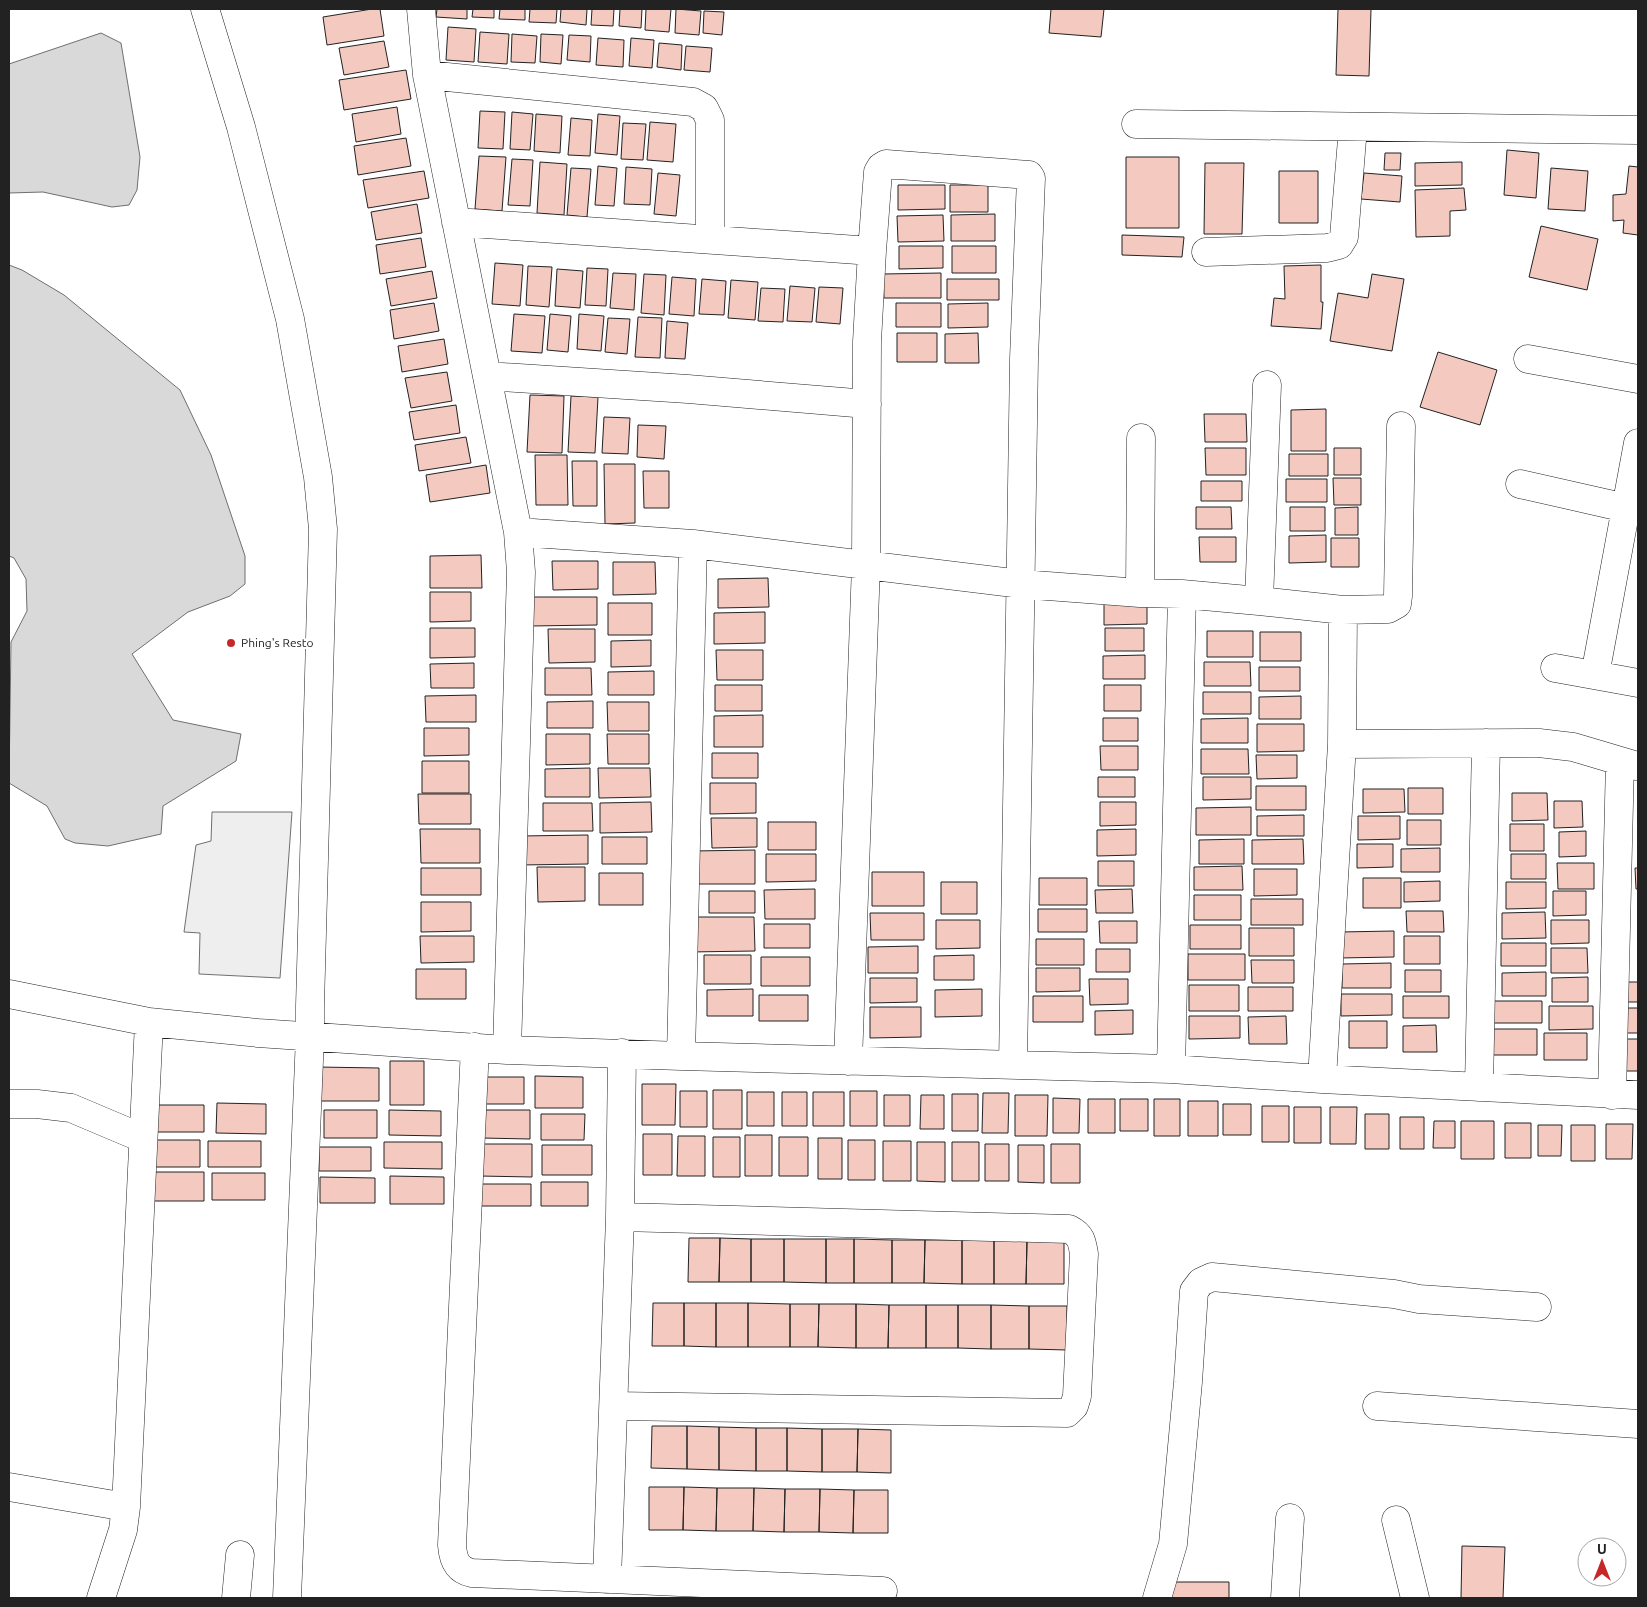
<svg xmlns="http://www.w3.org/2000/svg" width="1647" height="1607" viewBox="0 0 1647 1607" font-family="Ubuntu,sans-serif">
<rect width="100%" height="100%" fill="#fff"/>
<!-- green -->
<path fill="#eee" stroke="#6f6f6f" d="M212,812H292L280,978L199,974L200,933L184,932L196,845L211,841Z"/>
<!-- water -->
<path fill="#d9d9d9" stroke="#6f6f6f" d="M101,33L121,43L140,157L137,190L129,205L112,207L43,192L9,193V64Z
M9,265L22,270L64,295L180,390L211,455L245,556V584L230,596L188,612L132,654L173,720L241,734L236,761L163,806L161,834L108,846L75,843L65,839L47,806L9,783L11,642L27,611L26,579L14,558L9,556Z"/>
<!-- building -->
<path fill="#f3c9c0" stroke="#222" d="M372,9H380L384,36L327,45L323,17Z
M437,9H467V19L436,17Z
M473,9H494V18L472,17Z
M500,9H525V20L499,19Z
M530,9H557L556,23L529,22Z
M561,9H587L586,25L560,22Z
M592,9H614L613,26L591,25Z
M620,9H642L641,28L619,26Z
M646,9H671L669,32L645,30Z
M676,9L701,11L699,35L675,33Z
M1051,9H1104L1101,37L1049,33Z
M1338,9H1371L1369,76L1336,75Z
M704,11L724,12L722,35L703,33Z
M448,27L476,29L474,62L446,60Z
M480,32L509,34L507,64L478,62Z
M512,34L537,36L535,63L511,62Z
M541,34L563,35L561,64L540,62Z
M569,35L591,36L590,62L567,60Z
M598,38L624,40L623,67L596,65Z
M631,38L654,40L652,68L629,66Z
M384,41L389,67L344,75L339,48Z
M659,43L682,45L681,70L657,67Z
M686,46L712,48L710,72L684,70Z
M406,70L411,99L344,110L339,80Z
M397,107L401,134L356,142L352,114Z
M480,111L505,112L503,149L478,148Z
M512,112L533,114L530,150L510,149Z
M536,114L562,116L560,153L534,151Z
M598,114L620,116L617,155L595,153Z
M571,118L592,120L590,156L568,155Z
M650,122L676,124L673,162L647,160Z
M623,123L646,124L643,160L621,159Z
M406,138L411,166L358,175L354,146Z
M1507,150L1539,153L1536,198L1504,195Z
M1385,153H1401L1400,170H1384Z
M479,156L506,157L502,211L475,209Z
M1126,157H1179V228H1126Z
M512,159L533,160L530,206L508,205Z
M540,162L567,164L564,215L537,213Z
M1462,162V185L1415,186V163Z
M1205,163H1244L1242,234H1204Z
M598,166L617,168L614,206L595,205Z
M1629,166L1638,167V235L1623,233L1624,220L1613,221V195L1626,194Z
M626,167L652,169L650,205L624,204Z
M571,168L591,169L587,217L567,215Z
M1551,168L1588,171L1585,211L1548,209Z
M424,171L429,198L368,208L363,180Z
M1279,171H1318V223H1279Z
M658,173L680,175L676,216L654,214Z
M1364,173L1402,176L1400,202L1361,199Z
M898,185H945V209L898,210Z
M950,185H988V212H950Z
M1464,188L1466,210L1450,211V236L1416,237L1415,190Z
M417,204L422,233L376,240L371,212Z
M995,214V241H951V215Z
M943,215L944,241L898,242L897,216Z
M1541,226L1598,239L1587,290L1529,277Z
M1122,235L1184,237L1182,257L1122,255Z
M421,238L426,267L380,274L376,245Z
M899,246H943V268L899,269Z
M952,246H996V273H952Z
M495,263L523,265L520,306L492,304Z
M1321,265V302H1323L1321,329L1271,326L1274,298L1285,299L1284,266Z
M528,266L552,267L549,307L526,305Z
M587,268L608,269L606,306L585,305Z
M557,269L583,271L580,308L555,306Z
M432,271L437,298L391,306L386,279Z
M613,273L636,274L634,310L610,308Z
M941,273V298H884L883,274Z
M644,274L666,275L664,315L641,313Z
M1372,274L1404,279L1392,351L1330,341L1338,293L1368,298Z
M672,277L696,279L694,316L669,314Z
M702,279L726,281L724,315L699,314Z
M947,279H999V300H947Z
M731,280L758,282L755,320L728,318Z
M790,286L815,288L812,322L787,321Z
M819,287L843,288L840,324L816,322Z
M761,288L785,289L783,322L758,321Z
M434,303L439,331L394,339L390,310Z
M896,303H941V327H896Z
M988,303V327L948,328V304Z
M514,314L545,316L542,353L511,351Z
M550,314L571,316L568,352L547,350Z
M579,314L604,316L601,351L577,349Z
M638,317L662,318L660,358L635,357Z
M608,318L630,319L627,354L605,352Z
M667,321L688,323L685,359L665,358Z
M897,333H937V362H897Z
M978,333L979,363H945V334Z
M444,339L448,364L402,372L398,346Z
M1438,352L1497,370L1480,425L1420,407Z
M447,372L452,401L411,408L405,378Z
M530,395L564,396L562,453L527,452Z
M571,396L598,397L595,453L568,452Z
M456,405L460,433L414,440L409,412Z
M1326,409V451H1291V410Z
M1204,414H1246L1247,442H1205Z
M604,417L630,418L628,454L602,453Z
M638,425L666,426L664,459L637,457Z
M466,437L471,463L419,471L415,445Z
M1205,448H1246V475H1206Z
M1334,448H1361V475H1334Z
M1289,454H1328V476H1289Z
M535,455H567L568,505H536Z
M572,461H597V506H573Z
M604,464H635V523L605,524Z
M486,465L490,493L430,502L426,475Z
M643,471H669V508H644Z
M1333,478H1361V505H1334Z
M1286,479H1327V502H1286Z
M1201,481H1242V501H1201Z
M1196,507H1231L1232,529H1196Z
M1290,507H1325V531H1290Z
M1358,507V535H1335V508Z
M1326,535V562L1289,563V536Z
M1199,537H1236V562H1200Z
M1331,538H1359V567H1331Z
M481,555L482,588H430V556Z
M552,561H598V589L553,590Z
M613,562H655L656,594L613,595Z
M768,578L769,607L718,608V579Z
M430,592H471V621L430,622Z
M531,597H597V625L531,626Z
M1104,597H1147V624L1104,625Z
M608,603H652V635H608Z
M765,612V643L714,644V613Z
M430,628H475V657L430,658Z
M1105,628H1144V651H1105Z
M548,629H595V662L549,663Z
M1207,631H1253V657H1207Z
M1260,632H1301V661H1260Z
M651,640V666L611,667V641Z
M716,650H763V680H717Z
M1145,655V679H1103V656Z
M1204,662H1250L1251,686H1204Z
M474,663V688H431L430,664Z
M1259,667H1300V691H1259Z
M545,668H591L592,695H545Z
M654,671V695H608V672Z
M715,685H762V711H715Z
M1104,685H1141V711H1104Z
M1203,692H1251V714H1203Z
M476,695V722H426L425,696Z
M1301,696V719H1259V697Z
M593,701V728H547V702Z
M607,702H649V731H608Z
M763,715V747H714V716Z
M1103,718H1138V741H1103Z
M1248,718V743H1201V719Z
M1257,724H1304V751L1257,752Z
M424,728H469V755L424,756Z
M546,734H590V764L546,765Z
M607,734H649V764H608Z
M1100,746H1138V770H1101Z
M1201,749H1248L1249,774H1201Z
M712,753H758V778H712Z
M1256,755H1297V778L1257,779Z
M422,761H469V793H422Z
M590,768V797H545V769Z
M598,768H650L651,797L599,798Z
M1098,777H1135V797H1098Z
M1203,777H1251V799L1203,800Z
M710,783H756V813L710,814Z
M1256,786H1306V810H1256Z
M1408,788H1443V814H1408Z
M1363,789H1404L1405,812L1363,813Z
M1512,793H1547L1548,820L1512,821Z
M418,794H471V824H419Z
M1554,801H1582L1583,827L1554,828Z
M651,802L652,832L600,833V803Z
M1100,802H1136V825L1100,826Z
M543,803H592L593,831H543Z
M1251,807V835H1196V808Z
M1304,815V836H1257V816Z
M1358,816H1400V839L1358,840Z
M711,818H757V847L712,848Z
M1407,820H1441V845H1407Z
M768,822H816V850H768Z
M1510,824H1544V851H1510Z
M420,829H480V863H421Z
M1136,829V855L1097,856V830Z
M1586,831V856L1559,857V832Z
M588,835V864L520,865V836Z
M602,837H647V864H602Z
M1244,839V864H1199V840Z
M1303,839L1304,864H1252V840Z
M1357,844H1393V867L1357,868Z
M1440,848V872H1401V849Z
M755,850V884H694L693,851Z
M766,854H816V881L766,882Z
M1511,854H1546V879H1511Z
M1098,861H1134V886H1098Z
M1557,863H1594V889H1558Z
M1242,866L1243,890H1194V867Z
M537,867H585V901L538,902Z
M421,868H481V895H421Z
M1635,868H1638V889H1636Z
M1254,869H1297V895L1254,896Z
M872,872H924V906H872Z
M599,873H643V905H599Z
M1039,878H1087V905H1039Z
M1363,878H1401V908H1363Z
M1440,881V901L1404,902V882Z
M941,882H977V914H941Z
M1506,882H1546V908L1506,909Z
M815,889V919H765L764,890Z
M1132,889L1133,913H1096L1095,890Z
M709,891H755V913H709Z
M1553,891H1586V915L1553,916Z
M1194,895H1241V920H1194Z
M1251,899H1303V925H1251Z
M421,902H471V931L421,932Z
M1038,909H1087V932H1038Z
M1406,911H1443L1444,932H1407Z
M1545,912L1546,938L1502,939V913Z
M870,913H924V940H871Z
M688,917H754L755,951L689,952Z
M936,920H980V948L936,949Z
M1551,920H1589V943L1551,944Z
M1099,921H1137V943H1100Z
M764,924H810V948H764Z
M1190,925H1241V949H1190Z
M1249,928H1294V956H1249Z
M1394,931V957L1339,958V932Z
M420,936H474V962L421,963Z
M1404,936H1440V964H1404Z
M1036,939H1084V965H1036Z
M1501,943H1546V966H1501Z
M918,946V973H868V947Z
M1551,948H1587L1588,973H1551Z
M1096,949H1130V972H1096Z
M1188,954H1245V980H1188Z
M704,955H751V984H704Z
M974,955V980H934V956Z
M761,957H810V986H761Z
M1251,960H1294V983H1252Z
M1391,963V988H1342V964Z
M1036,968H1080V991L1036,992Z
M416,969H466V999H416Z
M1405,970H1441V992H1405Z
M1546,972V996H1502V973Z
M1588,977V1002H1552V978Z
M870,978H917V1002L870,1003Z
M1089,979H1128V1004L1090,1005Z
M1627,982H1638V1002H1627Z
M1189,985H1239V1011H1189Z
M1248,987H1293V1011H1248Z
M753,989V1016H707V990Z
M982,989V1016L935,1017V990Z
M1341,994H1392V1015L1341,1016Z
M759,995H808V1021H759Z
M1033,996H1083V1022H1033Z
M1403,996H1449V1018H1403Z
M1491,1001H1542V1023H1491Z
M1549,1006H1593V1029L1549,1030Z
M870,1007H921V1037L870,1038Z
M1619,1008H1638V1033H1619Z
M1133,1010V1034L1095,1035V1011Z
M1189,1016H1240V1038L1189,1039Z
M1286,1016L1287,1044H1249L1248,1017Z
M1349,1021H1387V1048H1349Z
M1436,1025L1437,1052H1403V1026Z
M1488,1029H1537V1055H1489Z
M1544,1033H1587V1060H1544Z
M1618,1039H1638V1071H1618Z
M390,1061H424V1105H390Z
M318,1067L379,1068V1101H318Z
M535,1076L583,1077V1108H535Z
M482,1077H524V1104H482Z
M642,1084H676L675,1125H642Z
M713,1090H742V1129H713Z
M680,1091H707V1127H680Z
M850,1091H877V1126H850Z
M747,1092H774V1126H747Z
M782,1092H807V1126H782Z
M813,1092H844V1126H813Z
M983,1093H1009L1008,1133H982Z
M952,1094H978V1131H952Z
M884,1095H910V1126H884Z
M921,1095H944V1129H920Z
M1015,1095H1048L1047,1136H1015Z
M1053,1098L1080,1099L1079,1133H1053Z
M1088,1099H1115V1133H1088Z
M1120,1099H1148V1131H1120Z
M1154,1099H1180V1136H1154Z
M1188,1101H1218V1136H1188Z
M217,1103L266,1104V1134L216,1133Z
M1223,1104H1251V1135H1223Z
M155,1105H204V1132H154Z
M1262,1106H1289V1142H1262Z
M1294,1107H1321V1143H1294Z
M1330,1107H1357L1356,1144H1330Z
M324,1110H377V1138H324Z
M389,1110L441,1111V1136L389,1135Z
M482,1110H530V1139L481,1138Z
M541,1114H585L584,1140H541Z
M1365,1114H1389V1149H1365Z
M1400,1117H1424V1149H1400Z
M1434,1121H1455V1148H1433Z
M1461,1121H1494V1159H1461Z
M1505,1123H1531V1158H1505Z
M1606,1124H1633L1632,1159H1606Z
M1538,1125H1562L1561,1156H1538Z
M1571,1125H1595V1161H1571Z
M643,1134H672V1175H643Z
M745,1135H772V1176H745Z
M678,1136H705V1176H677Z
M713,1137H740V1177H713Z
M779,1137H808V1176H779Z
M818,1138H842V1179H818Z
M153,1140H200V1167H153Z
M848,1140H875V1180H848Z
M208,1141H261V1167H208Z
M883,1141H911V1181H883Z
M384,1142H442V1169L384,1168Z
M917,1142H945V1182L917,1181Z
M952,1142H979V1181H952Z
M479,1144H532V1177L479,1176Z
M985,1144H1009V1181H985Z
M1051,1144H1080V1183H1051Z
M542,1145H592V1175H542Z
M1018,1145H1044V1183L1018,1182Z
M319,1147H371V1171H319Z
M154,1172H204V1201H154Z
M212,1173H265V1200H212Z
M390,1176L444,1177V1204H390Z
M320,1177L375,1178V1203H320Z
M541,1182H588V1206H541Z
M478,1184H531V1206H478Z
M689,1238H720L719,1282H688Z
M720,1238L751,1239V1282H719Z
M751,1239H784V1282H751Z
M784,1239H826V1283L784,1282Z
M826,1239H854V1283H826Z
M854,1239L892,1240V1283H854Z
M892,1240H925L924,1283H892Z
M925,1240H962V1284L924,1283Z
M962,1240H994V1284H962Z
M994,1240L1027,1241L1026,1284H994Z
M1027,1241H1064V1284H1026Z
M653,1303H684V1346H652Z
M684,1303H716V1347L684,1346Z
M716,1303H748V1347H716Z
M748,1303L790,1304V1347H748Z
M790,1304H819L818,1347H790Z
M819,1304H856V1348L818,1347Z
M856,1304L889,1305L888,1348H856Z
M889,1305H926V1348H888Z
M926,1305H958V1348H926Z
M958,1305H991V1349L958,1348Z
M991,1305L1029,1306V1349H991Z
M1029,1306H1067V1350L1029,1349Z
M652,1426H687V1469L651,1468Z
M687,1426L719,1427V1470L687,1469Z
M719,1427L756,1428V1471L719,1470Z
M756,1428H787V1471H756Z
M787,1428L822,1429V1472L787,1471Z
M822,1429H858L857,1472H822Z
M858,1429L891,1430V1473L857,1472Z
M649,1487H684L683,1530H649Z
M684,1487L717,1488L716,1531L683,1530Z
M717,1488H754L753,1531H716Z
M754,1488L785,1489L784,1532L753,1531Z
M785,1489H820L819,1532H784Z
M820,1489L854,1490L853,1533L819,1532Z
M854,1490H888V1533H853Z
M1462,1546L1505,1547L1503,1598H1461Z
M1168,1582H1229V1598H1168Z"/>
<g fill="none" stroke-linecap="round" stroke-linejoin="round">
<defs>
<path id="minor" d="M205,9L241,127L290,319L318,477L323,529L310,1006V1036L287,1598
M421,9L427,75L518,532L521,572L507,1050
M427,75L693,102L704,108L710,120V239
M1136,124L1638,130
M456,222L872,251
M1206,252L1327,248L1339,245L1344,237L1353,127
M1528,359L1638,379
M487,376L688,389L867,404
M1520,484L1626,508
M518,532L693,544L681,1056
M693,544L1021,584L1140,593L1182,594L1259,601L1343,610L1388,609L1397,604L1398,596L1401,426
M1140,593L1141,438
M1259,601L1267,385
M1555,668L1638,683
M1595,675L1638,443
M1342,744L1539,743L1573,747L1637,766
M9,994L149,1022L258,1033L507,1050L681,1056L1171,1069L1322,1079L1638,1095
M475,1047L452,1545C453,1560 457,1570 472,1573L883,1591
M848,1061L866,565L867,342L872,251L878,172L881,167L886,164L1029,175L1031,178L1024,359L1013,1065
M1171,1069L1182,594
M1322,1079L1342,744L1343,610
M1479,1087L1486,743
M1612,1095L1620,761
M9,1104H37L71,1108L142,1138
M614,1406L1067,1413L1074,1406L1077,1396L1084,1254C1082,1241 1081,1235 1069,1229L620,1217
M1377,1406L1638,1424
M9,1487L126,1507
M1396,1520L1415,1598
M607,1579L620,1217L622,1053
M101,1598L123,1530L126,1507L149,1022
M236,1598L240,1555
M1157,1598L1173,1544L1188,1382L1194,1291L1201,1282L1212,1277L1394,1294L1419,1299L1537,1307
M1285,1598L1290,1518"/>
</defs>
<!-- minor casing -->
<use href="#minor" stroke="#222" stroke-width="29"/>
<!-- minor -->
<use href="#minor" stroke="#fff" stroke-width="28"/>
</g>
<!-- markers -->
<circle fill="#c62828" stroke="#fff" stroke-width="2" cx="231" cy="643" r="5"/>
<g text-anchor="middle" stroke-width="4" stroke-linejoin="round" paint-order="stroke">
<!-- poi labels -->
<g font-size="12" fill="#222" stroke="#fff" text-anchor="start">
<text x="241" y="647">Phing's Resto</text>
</g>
</g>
<!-- border -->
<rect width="1647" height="1607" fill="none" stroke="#222222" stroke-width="20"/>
<!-- north arrow -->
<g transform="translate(1602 1562)"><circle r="24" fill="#ffffff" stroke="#a7a7a7"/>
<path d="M0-4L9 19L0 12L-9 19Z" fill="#c62828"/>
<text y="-8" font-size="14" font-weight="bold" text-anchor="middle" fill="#222222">U</text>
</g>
</svg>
